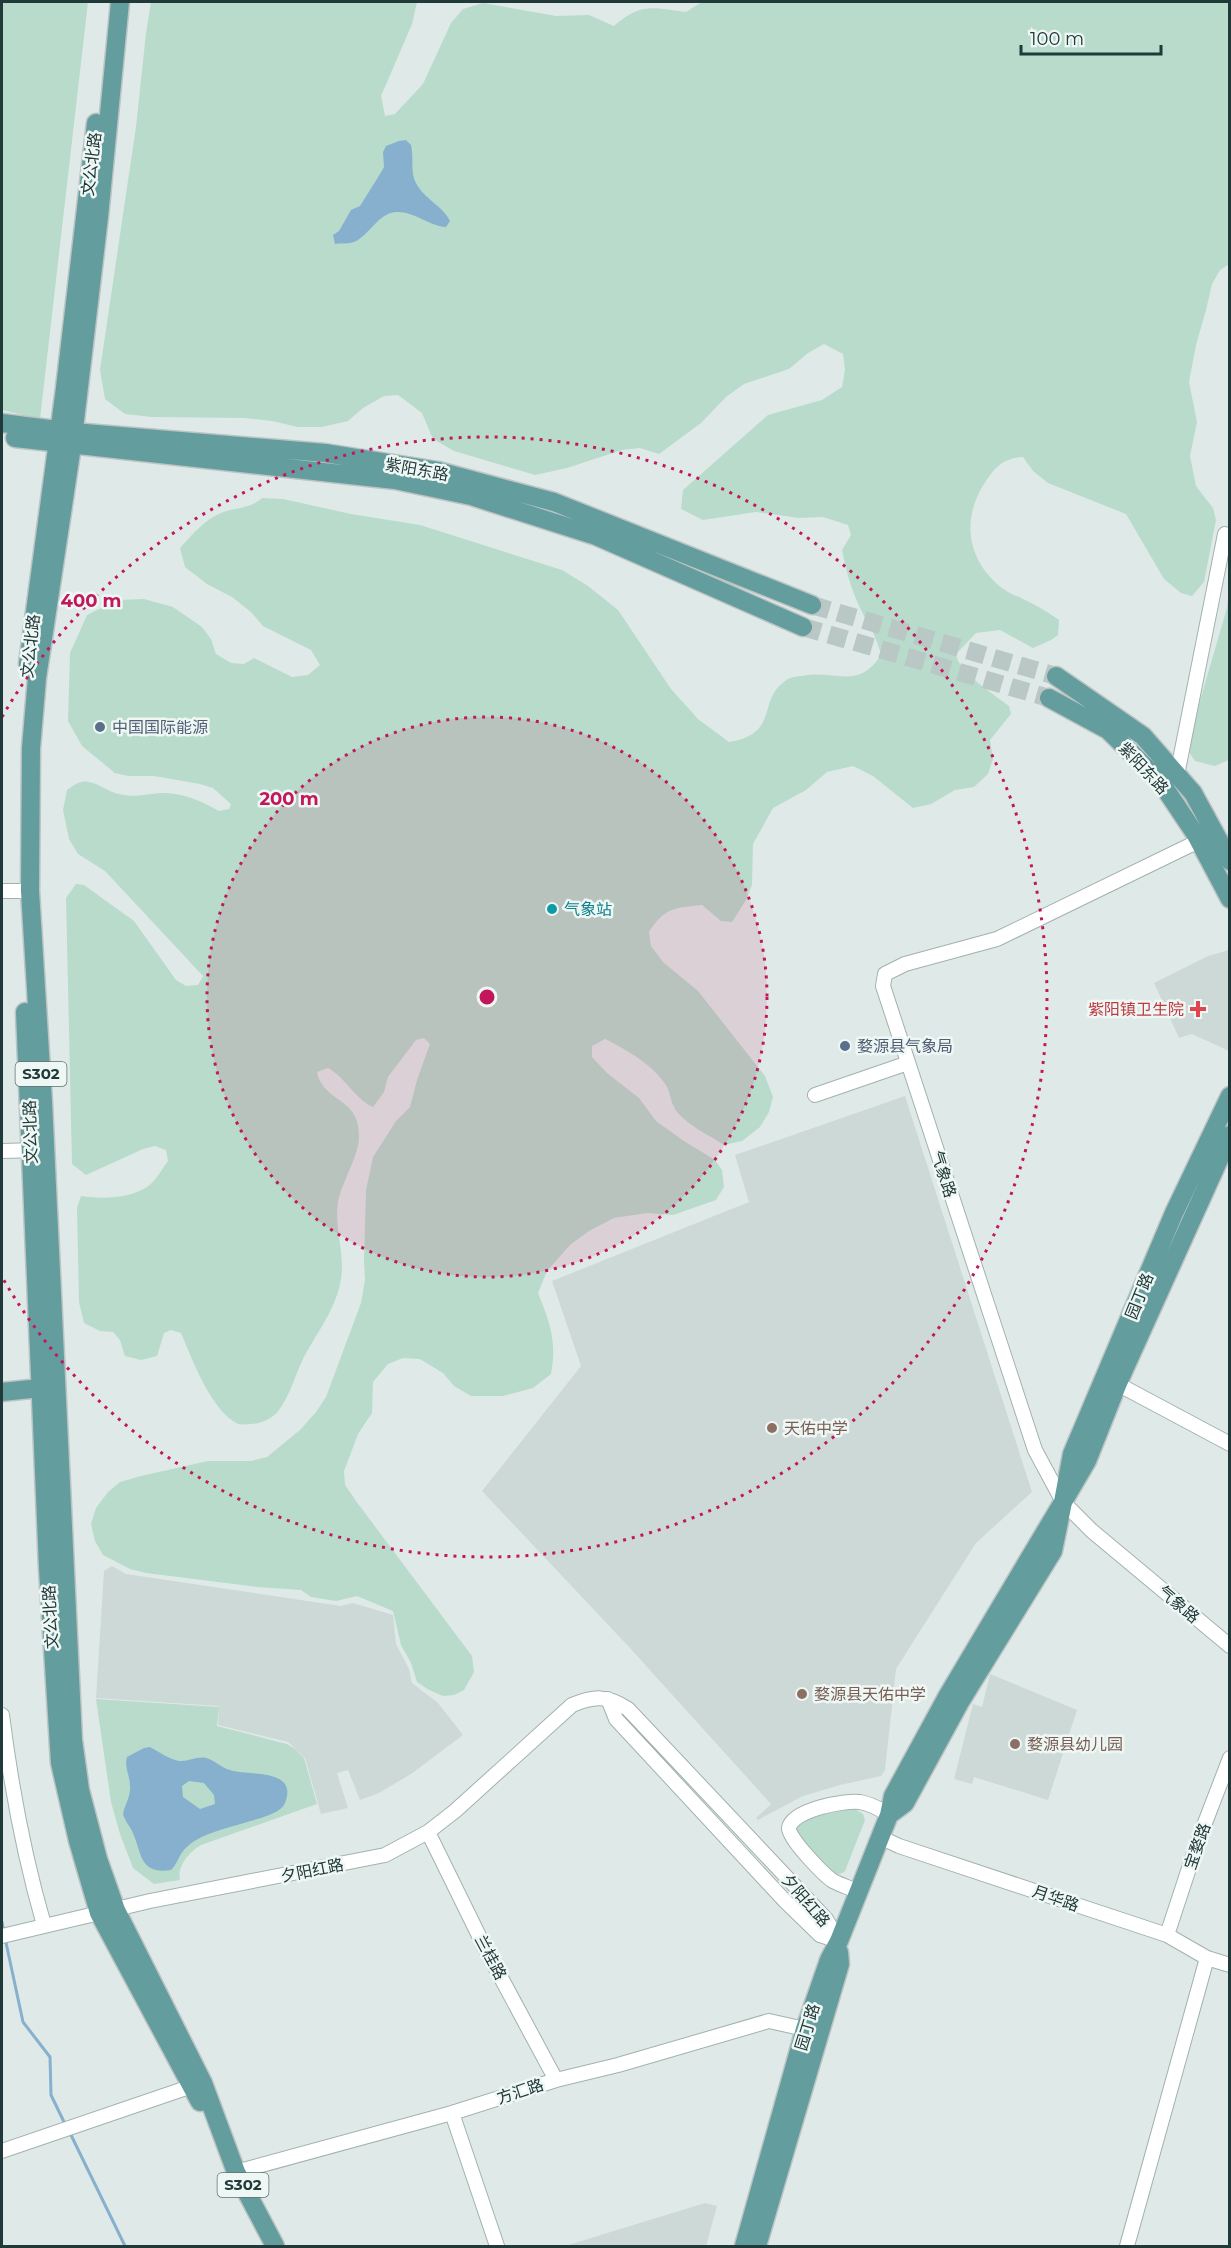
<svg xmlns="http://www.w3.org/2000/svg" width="1231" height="2248" viewBox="0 0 1231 2248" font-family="Montserrat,'Noto Sans SC',sans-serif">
<rect width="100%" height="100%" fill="#dfeae8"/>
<!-- built -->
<path fill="#cdd9d7" d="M1229,950V1051L1192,1034L1179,1038L1154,983L1208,956Z
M905,1096L1032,1492L976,1543L896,1669L885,1770L881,1776L840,1785L803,1796L758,1820L756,1818L771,1804L629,1647L482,1491L581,1366L552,1281L749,1202L735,1155Z
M112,1566L126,1574L341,1606L353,1603L393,1615L396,1644L409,1669L412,1683L438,1703L463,1735L411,1774L379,1793L360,1800L348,1770L337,1773L348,1808L321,1814L305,1758L288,1742L218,1725L219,1706L96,1698L104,1571Z
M990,1674L1077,1710L1048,1800L974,1777L972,1784L954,1779L973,1704L982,1707Z
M705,2203L717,2206L706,2246H565Z"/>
<!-- green -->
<path fill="#b8dbcb" d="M2,2H88L40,419L2,410Z
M151,2H417L412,24L381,96L385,116L395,114L423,84L451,23L463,9L483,3L556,16L589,15L614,26C642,2 652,8 686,12L702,2H1229V264L1220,270L1212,284L1206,310L1196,345L1189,382L1197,422L1190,456L1196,486L1213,508L1216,520L1204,582L1192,596L1181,593L1164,579L1126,514L1048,483L1033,471L1023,457C1000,458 992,471 981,489C961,525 970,563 1002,588C1008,593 1017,596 1023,599C1036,605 1048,612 1059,620L1058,635L1051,640L1033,648L1000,630L976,633L956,654C957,671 996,696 1009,706L1011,714L990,740L993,759L988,774L974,787L955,790L931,804L913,808L873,776L853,766L827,772L806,790L773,808L753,844L752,885L746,900L732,922L721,921L702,905C675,908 665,907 649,932L651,946L663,962L698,991L765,1076L773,1097L769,1112L760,1127L742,1141L724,1145C709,1135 689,1126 678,1113C671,1105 671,1096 667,1087C655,1066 627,1050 605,1039L592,1046V1057L607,1073L639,1098L656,1121L684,1141L715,1160L722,1170L724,1187L716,1200L673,1215L647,1213L614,1218L589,1231L570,1245L547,1271L538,1293C550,1323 557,1341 551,1374L533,1388L503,1396H471L454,1386L443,1373L420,1359L403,1358L388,1364L373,1382L372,1413L358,1434L344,1471L345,1485L356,1501L472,1656L474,1672L464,1690L454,1695L443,1696L429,1690L417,1682L411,1663L401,1645L393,1611L357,1596L336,1601L311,1597L301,1590L257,1587L146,1573L130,1569L103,1555L95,1541L91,1524L96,1508L108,1492L120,1482L141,1476L208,1461H251L267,1457L300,1430L316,1412L326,1397L361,1303L365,1280L364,1261L366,1190L373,1157L396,1121L410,1107L417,1080L430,1044L424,1038L416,1040L388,1077L384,1092L373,1107C354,1098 346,1078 328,1068L317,1072C324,1104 360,1096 359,1137C359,1155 342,1182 338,1202C334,1228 345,1253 341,1279C336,1309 318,1331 304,1357C295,1374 291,1394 279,1410C272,1419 262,1423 252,1424C247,1424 242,1425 238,1424C211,1411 192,1359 181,1333L171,1330L164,1333L157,1356L141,1360L125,1356L120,1340L113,1332L100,1331L84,1323L79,1302L77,1208L81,1196C102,1199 128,1199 147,1187C155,1182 162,1169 168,1161L166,1150L155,1146L143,1149L86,1175L72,1164L66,898L76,884L84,885L134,921L176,980L186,986L198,985L203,976L105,871L78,854L69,839L63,810L67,790C73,786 80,780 88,782C99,783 108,792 119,794C133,798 147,794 161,793C181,792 202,801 219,811L229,809L231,804L213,788L200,784L154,776H128L115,773L82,746L68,721L70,653L87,615L117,600L144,599L173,607L202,627L211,639L216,654L231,663L244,664L254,658L292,677L308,675L320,665L311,650L263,626L251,612L232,597L207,584L185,567L180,548C192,535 204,520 221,513C235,507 250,509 262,498L283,499L351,514L420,525L562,570L588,586L618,610L671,689L698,719L729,742C782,733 755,699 788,679C792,677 797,676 802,676C835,669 858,691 881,655C877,637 868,624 860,608C851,589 846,570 842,550L851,535L848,525L823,517L799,518L756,512L703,520L681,509L683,490L768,415L822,400L842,387L845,370L843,354L824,344L808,353L789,369L744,384L726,397L701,423L659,454L640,448L622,450L567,468L535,475L454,451L433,439L422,413L398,395L384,396L363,408L348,421L322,427H298L272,421L244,418L152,417L125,414L105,399L100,370L136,127L146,33Z
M1229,590V760L1215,766L1195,761L1189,752L1192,728L1227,608Z
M96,1699L219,1707L217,1726L287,1744L295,1749L304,1758L317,1804L201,1845C189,1852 177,1866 180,1880L154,1884L133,1868L120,1834L111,1802Z
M850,1806L863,1814L865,1820L845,1871C827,1886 804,1843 794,1829L801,1822Z"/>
<!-- water -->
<path fill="#87b0ce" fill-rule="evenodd" d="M406,140L411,145C414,157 410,173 416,183C424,199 443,206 450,221L446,227C429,226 414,211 396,212C378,213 369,236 354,242C349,244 341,243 335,244L333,235L339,231L351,210L360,206L380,174L384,167L383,152L386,146L399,141Z
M150,1747C159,1752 169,1759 179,1761C188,1762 197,1756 206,1758C215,1760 221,1768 230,1770C248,1776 299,1768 285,1803C280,1815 255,1819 244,1823C225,1829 197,1834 183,1851C178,1858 177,1864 171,1870C138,1875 142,1851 132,1831C129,1825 125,1821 123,1814C125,1804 131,1796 130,1786C130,1775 124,1768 127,1757L144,1748ZM189,1781L204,1783L214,1795L215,1804L200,1809L183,1797L182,1786Z"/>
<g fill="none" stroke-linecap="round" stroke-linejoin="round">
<!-- stream -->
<path stroke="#87b0ce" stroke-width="3" d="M2,1922L4,1932
M5,1938L23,2022L50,2057L51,2095L65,2124
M70,2133L125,2246"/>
<!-- major-tunnel -->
<path stroke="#b9c7c5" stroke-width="18" stroke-dasharray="18 9" stroke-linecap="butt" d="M812,605L1056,676
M803,627L1049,698"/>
<defs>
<path id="minor" d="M1177,775L1225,534
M1207,837L997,939L905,964L885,974L883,986L1035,1450L1063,1502L1092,1531L1230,1646
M2,891H30
M815,1095L908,1063
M2,1151L38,1150
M1110,1380L1230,1444
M608,1699L616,1719L785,1901L820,1935L839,1941
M2,1715C11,1786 24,1856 44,1925
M428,1832L485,1948L556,2080
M880,1837L899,1846L1167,1935L1207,1958L1230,1965
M859,1892C850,1888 841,1885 833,1881C824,1875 788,1838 789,1828C792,1810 844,1800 860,1802C871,1804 880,1809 889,1815
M1167,1935L1198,1841L1230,1758
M2,1936L150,1901L385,1855L428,1832L455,1811L572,1705C594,1696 607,1695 628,1709L826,1919L839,1941
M452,2113L497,2246
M2,2151L201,2083
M236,2172L452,2113L556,2080L618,2065L769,2021L805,2029
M1127,2246L1207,1958"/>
<path id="major" d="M120,2L99,217L72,446L37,678L31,748L30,891L43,1102L73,1740L80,1790L98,1859L116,1910L203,2083L236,2172L275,2246
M2,423L73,432L325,453L438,471L554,502L812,605
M15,438L395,480L471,496L596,536L803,627
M28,664L65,388L96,123
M1056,676L1143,736L1193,793L1230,861
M1049,698L1108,730L1160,781L1196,835L1230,899
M25,1012L48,1568L60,1763L78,1841L99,1913L200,2102
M2,1392L50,1387
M889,1815L905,1803L960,1702L1053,1551L1063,1502L1087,1461L1118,1383L1230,1135
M744,2246L805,2029L829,1960L839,1941L889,1815L893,1796L948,1695L1063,1502L1072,1454L1174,1213L1230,1096
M757,2246L840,1964L839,1952"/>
</defs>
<!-- minor casing -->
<use href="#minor" stroke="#a2b1b0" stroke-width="16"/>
<!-- major casing -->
<use href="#major" stroke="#bcc4c4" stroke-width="21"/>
<!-- minor -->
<use href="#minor" stroke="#fff" stroke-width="14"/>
<!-- major -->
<use href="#major" stroke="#649d9e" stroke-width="18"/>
</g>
<!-- distance rings -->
<circle cx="487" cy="997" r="280" fill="#c2185b" fill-opacity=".12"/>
<g fill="none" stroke="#c2185b" stroke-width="3" stroke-dasharray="3 6">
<circle cx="487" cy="997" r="280"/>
<path d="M2 717A560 560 0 1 1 2 1277"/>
</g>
<!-- markers -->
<g fill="#5c6f8a" stroke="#eff7f5" stroke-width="2">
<circle cx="100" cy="727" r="6"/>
<circle cx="845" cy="1046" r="6"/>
</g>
<circle fill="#0f9aa8" stroke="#eff7f5" stroke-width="2" cx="552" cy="909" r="6"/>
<path fill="#e0444e" stroke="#eff7f5" stroke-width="2" d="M1195 1000h6v6h6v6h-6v6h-6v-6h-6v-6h6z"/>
<g fill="#8d6e63" stroke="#eff7f5" stroke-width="2">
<circle cx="772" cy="1428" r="6"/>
<circle cx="802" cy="1694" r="6"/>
<circle cx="1015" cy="1744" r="6"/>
</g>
<g text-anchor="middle" stroke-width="5" stroke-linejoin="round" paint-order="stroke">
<!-- shield labels -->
<g fill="#eff7f5" stroke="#5e7271" stroke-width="1.5">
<rect x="15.5" y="1062" width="51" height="24" rx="4.5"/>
<rect x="217.5" y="2173" width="51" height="24" rx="4.5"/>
</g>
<g font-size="15" font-weight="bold" fill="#203939">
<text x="41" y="1079">S302</text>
<text x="243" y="2190">S302</text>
</g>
<!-- street labels -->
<g font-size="16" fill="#203939" stroke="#eff7f5">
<text transform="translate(91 164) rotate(-83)" y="6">文公北路</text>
<text transform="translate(417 469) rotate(10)" y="6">紫阳东路</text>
<text transform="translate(30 646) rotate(-84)" y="6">文公北路</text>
<text transform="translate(1144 768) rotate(47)" y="6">紫阳东路</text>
<text transform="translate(30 1132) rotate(-92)" y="6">文公北路</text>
<text transform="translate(944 1174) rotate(72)" y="6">气象路</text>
<text transform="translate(1139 1296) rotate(-68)" y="6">园丁路</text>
<text transform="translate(1179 1604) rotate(40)" y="6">气象路</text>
<text transform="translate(50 1617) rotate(-93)" y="6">文公北路</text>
<text transform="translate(1197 1846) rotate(-71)" y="6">宝婺路</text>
<text transform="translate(312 1870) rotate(-11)" y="6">夕阳红路</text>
<text transform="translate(1056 1898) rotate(19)" y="6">月华路</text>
<text transform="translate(806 1900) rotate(49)" y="6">夕阳红路</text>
<text transform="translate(491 1957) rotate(62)" y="6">兰桂路</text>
<text transform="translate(807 2027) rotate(-73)" y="6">园丁路</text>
<text transform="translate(520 2091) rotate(-18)" y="6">方汇路</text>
</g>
<!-- service labels -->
<g font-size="16" fill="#4e5e75" stroke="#eff7f5" text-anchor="start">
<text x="112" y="733">中国国际能源</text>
<text x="857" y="1052">婺源县气象局</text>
</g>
<!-- culture labels -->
<g font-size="16" fill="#0d838f" stroke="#eff7f5" text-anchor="start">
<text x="564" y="915">气象站</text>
</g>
<!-- health labels -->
<g font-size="16" fill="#be3a42" stroke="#eff7f5" text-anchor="end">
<text x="1184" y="1015">紫阳镇卫生院</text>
</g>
<!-- education labels -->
<g font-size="16" fill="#785e54" stroke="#eff7f5" text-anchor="start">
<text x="784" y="1434">天佑中学</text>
<text x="814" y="1700">婺源县天佑中学</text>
<text x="1027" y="1750">婺源县幼儿园</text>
</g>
</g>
<circle cx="487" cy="997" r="9" fill="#c2185b" stroke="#eff7f5" stroke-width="3"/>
<g font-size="18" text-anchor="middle" font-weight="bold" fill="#c2185b" stroke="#eff7f5" stroke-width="5" stroke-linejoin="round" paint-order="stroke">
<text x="91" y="607">400 m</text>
<text x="289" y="805">200 m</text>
</g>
<!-- border -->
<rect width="1231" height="2248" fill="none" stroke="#203939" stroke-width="6"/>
<!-- scale -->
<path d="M1021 45v9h140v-9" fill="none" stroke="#203939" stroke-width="3"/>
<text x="1030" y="45" font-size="18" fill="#203939" stroke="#eff7f5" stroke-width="4.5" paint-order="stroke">100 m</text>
</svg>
